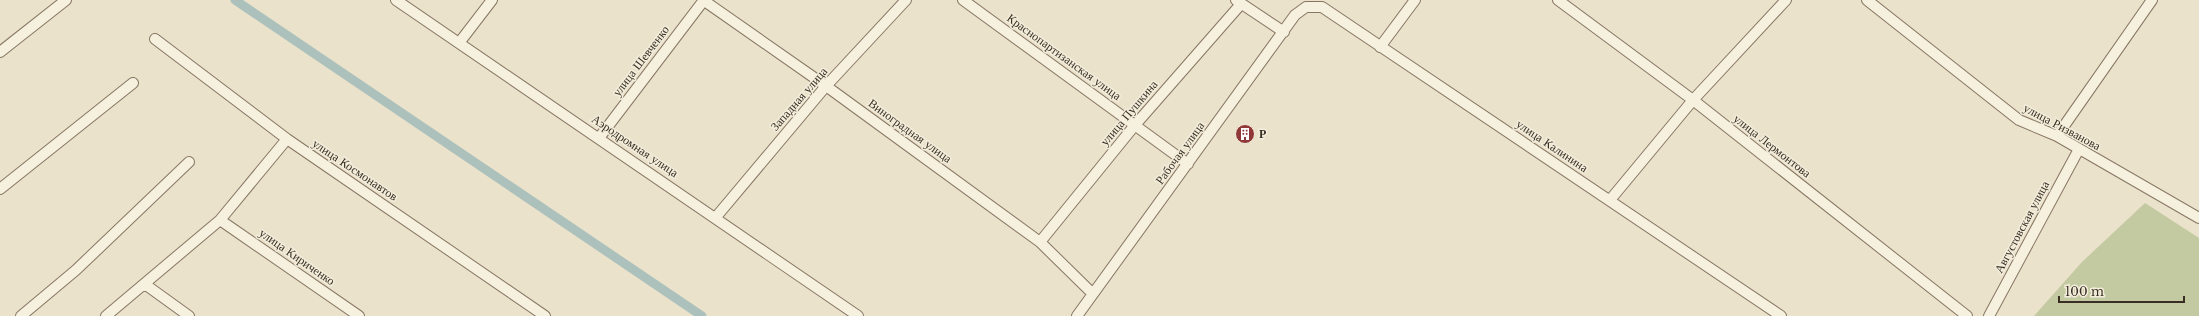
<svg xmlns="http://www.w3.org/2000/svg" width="2199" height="316" viewBox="0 0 2199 316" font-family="'Libre Baskerville',serif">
<rect width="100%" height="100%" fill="#ebe2cc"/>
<!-- green -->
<path fill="#c3c9a1" d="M2145,203L2199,238V316H2034L2082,262Z"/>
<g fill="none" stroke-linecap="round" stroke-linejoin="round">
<!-- canal -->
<path stroke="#acc1bb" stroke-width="9" d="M235,0L702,316"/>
<defs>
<path id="minor" d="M396,0L858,316
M703,0L826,86L1040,242L1093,294
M963,0L1188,164
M1236,0L1284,32
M1558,0L1693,100L1967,316
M1867,0L2019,120L2057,136L2199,218
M1306,7H1322L1781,316
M155,39L287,139L545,316
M459,43L492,0
M1380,47L1415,0
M0,52L66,0
M2057,136L2152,0
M599,138L704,0
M0,189L133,83
M1610,200L1693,100L1786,0
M716,217L826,86L906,0
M220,220L359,316
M1040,242L1135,125L1241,4
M146,285L189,316
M21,316L76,270L189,162
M106,316L220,220L287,139
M1077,316L1295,15L1306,7
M1989,316L2079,149"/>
</defs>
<!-- minor casing -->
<use href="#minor" stroke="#877662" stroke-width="12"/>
<!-- minor -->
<use href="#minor" stroke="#f6f0df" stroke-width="10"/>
</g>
<!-- icons -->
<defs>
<symbol id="building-disc" viewBox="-11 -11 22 22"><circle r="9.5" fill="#903838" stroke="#f3eddb"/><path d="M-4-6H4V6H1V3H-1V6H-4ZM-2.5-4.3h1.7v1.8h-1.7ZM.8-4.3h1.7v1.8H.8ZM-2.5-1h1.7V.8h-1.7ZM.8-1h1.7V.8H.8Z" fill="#fff"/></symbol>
</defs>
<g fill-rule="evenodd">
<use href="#building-disc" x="1234" y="123" width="22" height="22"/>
</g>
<g text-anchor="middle" stroke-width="3" stroke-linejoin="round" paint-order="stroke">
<!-- street labels -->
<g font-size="12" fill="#392e23" stroke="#f3eddb">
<text transform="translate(1064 57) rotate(36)" y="4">Краснопартизанская улица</text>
<text transform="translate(641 61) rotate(-53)" y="4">улица Шевченко</text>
<text transform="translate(799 99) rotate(-49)" y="4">Западная улица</text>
<text transform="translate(1129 113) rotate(-50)" y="4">улица Пушкина</text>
<text transform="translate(2062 127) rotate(28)" y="4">улица Ризванова</text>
<text transform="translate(910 131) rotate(36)" y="4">Виноградная улица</text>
<text transform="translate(635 146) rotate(34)" y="4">Аэродромная улица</text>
<text transform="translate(1552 146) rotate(34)" y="4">улица Калинина</text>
<text transform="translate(1772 146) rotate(38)" y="4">улица Лермонтова</text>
<text transform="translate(1180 153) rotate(-54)" y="4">Рабочая улица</text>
<text transform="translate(355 170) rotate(34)" y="4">улица Космонавтов</text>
<text transform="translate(2022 227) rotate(-62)" y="4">Августовская улица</text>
<text transform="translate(297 257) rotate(35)" y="4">улица Кириченко</text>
</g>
<!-- poi labels -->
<g font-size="12" font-weight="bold" fill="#392e23" stroke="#f3eddb" text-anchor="start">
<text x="1259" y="138">Р</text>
</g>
</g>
<!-- scale -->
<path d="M2059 296v6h125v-6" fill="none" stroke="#392e23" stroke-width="2"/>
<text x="2065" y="296" font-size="12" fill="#392e23" stroke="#f3eddb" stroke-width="3" paint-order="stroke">100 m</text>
</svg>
